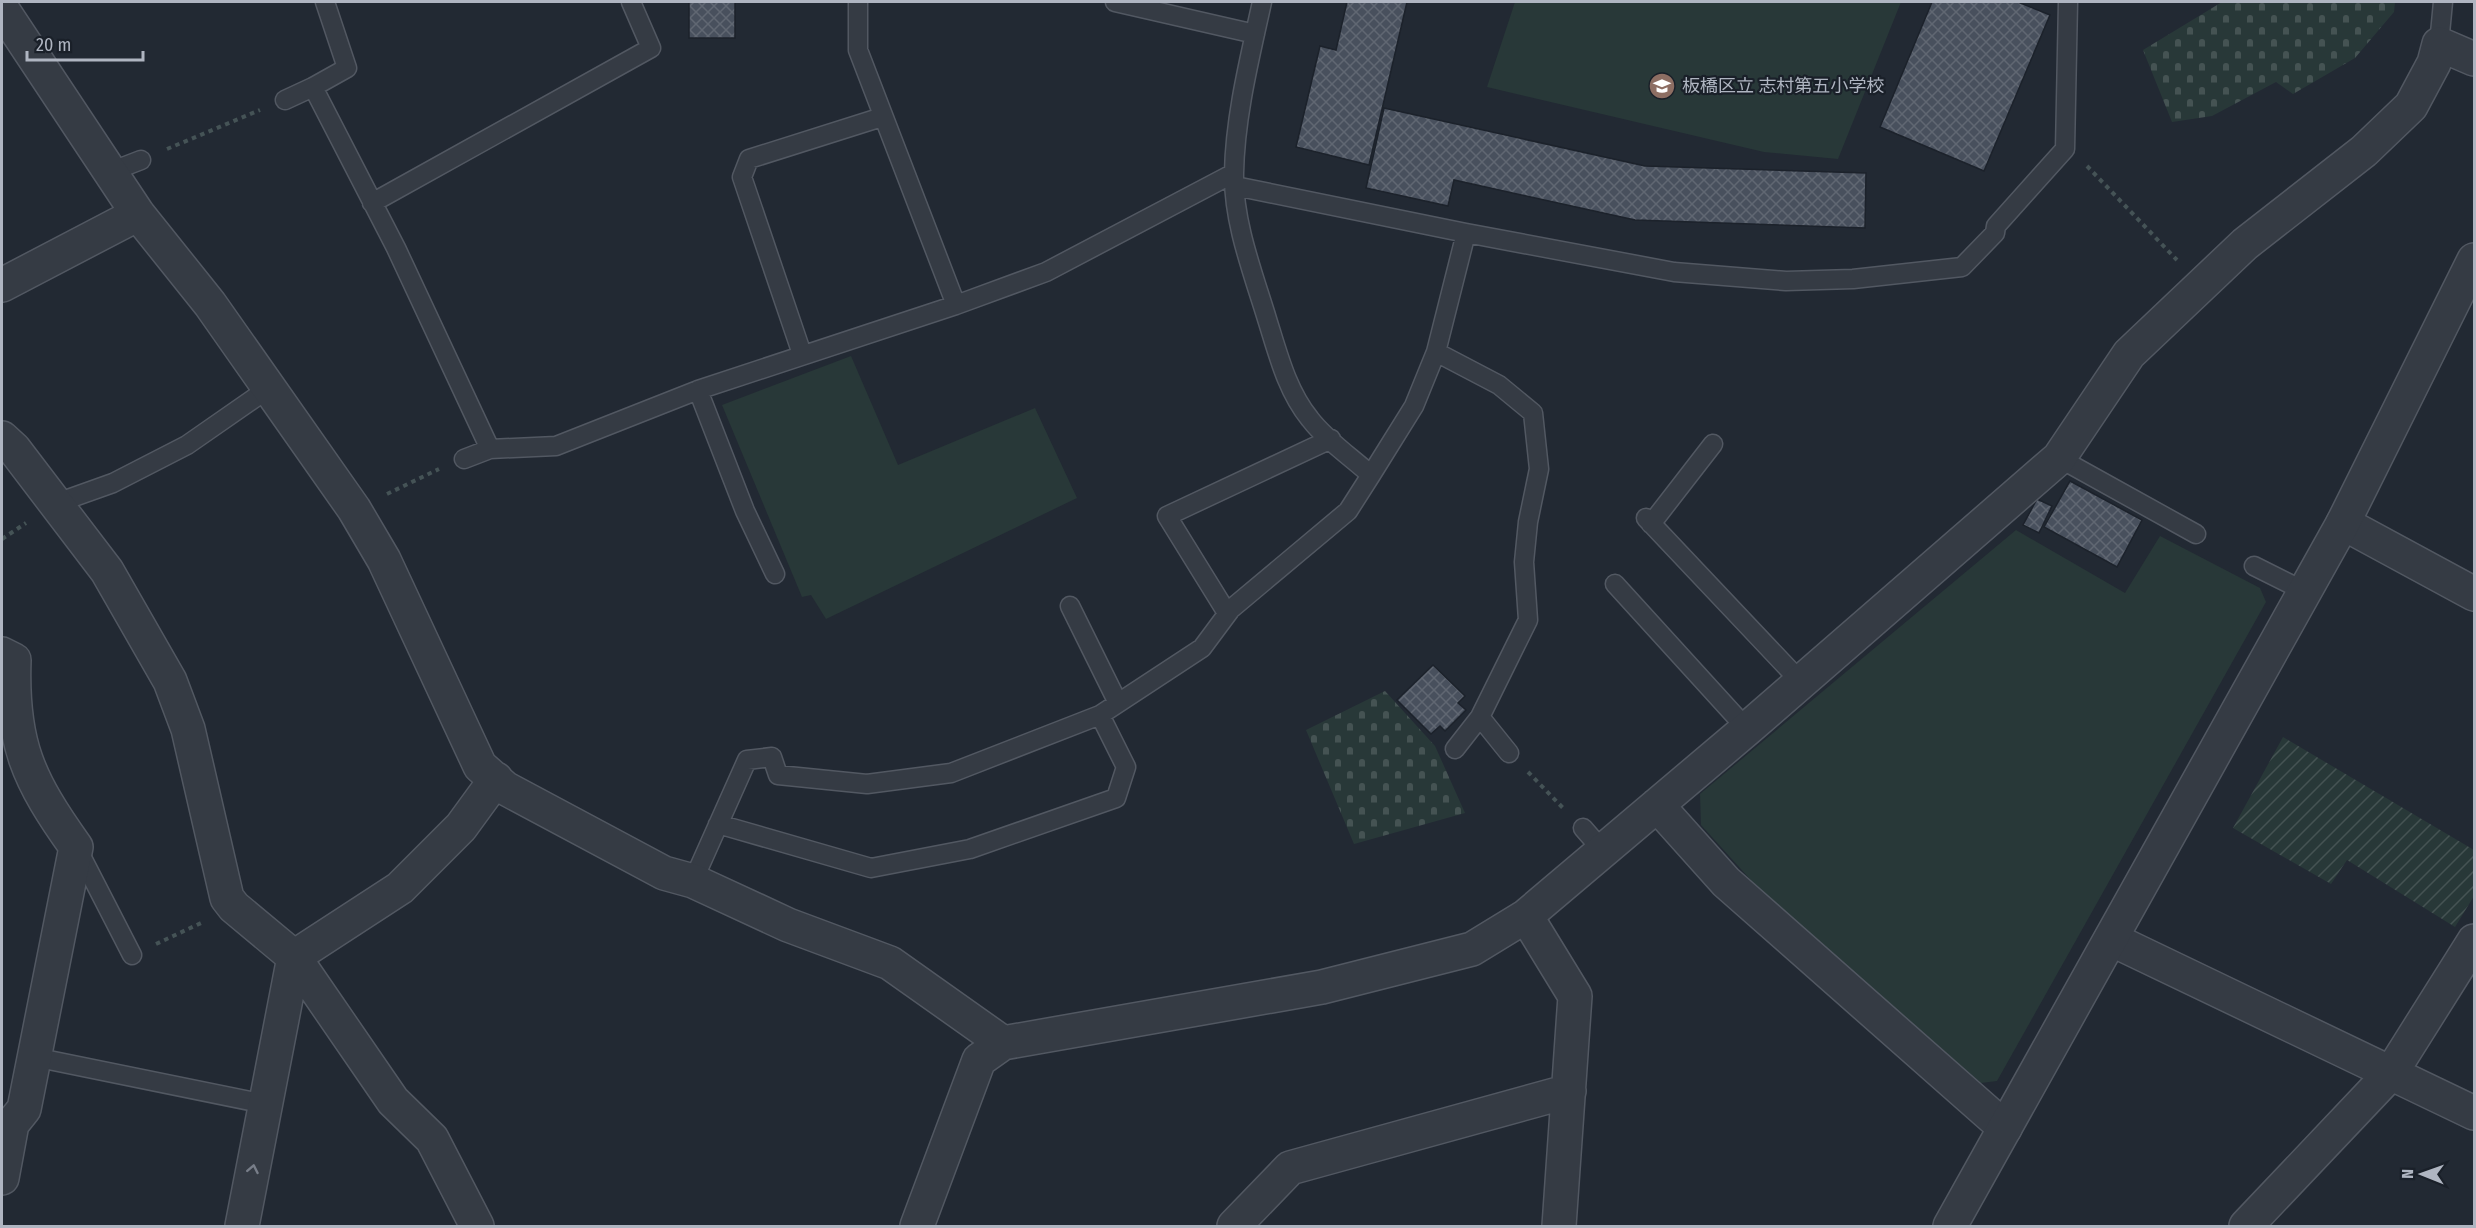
<svg xmlns="http://www.w3.org/2000/svg" width="2476" height="1228" viewBox="0 0 2476 1228" font-family="'Fira Sans Condensed','Noto Sans JP',sans-serif">
<defs>
<pattern id="cemetery-stones" width="16" height="16" patternUnits="userSpaceOnUse" patternTransform="scale(1.5)"><rect width="16" height="16" fill="#283838"/><path d="M2 7V4a2 2 0 0 1 4 0v3zM10 15v-3a2 2 0 0 1 4 0v3z" fill="#455353"/></pattern>
<pattern id="garden-furrows" width="10" height="10" patternUnits="userSpaceOnUse" patternTransform="scale(1.5)"><rect width="10" height="10" fill="#283838"/><path d="M-1 1l2-2M0 10L10 0M9 11l2-2" fill="none" stroke="#455353"/></pattern>
<pattern id="building-cross-hatch" width="8" height="8" patternUnits="userSpaceOnUse" patternTransform="scale(1.5)"><rect width="8" height="8" fill="#48505d"/><path d="M0 0l8 8M0 8l8-8" fill="none" stroke="#606772"/></pattern>
</defs>
<rect width="100%" height="100%" fill="#222933"/>
<!-- green -->
<path fill="#283838" d="M1515,2H1901L1838,159L1764,152L1487,87Z
M851,356L898,465L1035,408L1077,498L826,619L811,595L802,597L722,405Z
M2016,530L2125,593L2160,536L2260,588L2266,602L1997,1081L1981,1083L1768,899L1701,825L1700,794Z"/>
<!-- cemetery -->
<path fill="url(#cemetery-stones)" d="M2222,2H2395L2394,12L2355,58L2293,94L2276,82L2212,116L2172,122L2143,50Z
M1385,691L1435,746L1465,813L1354,844L1306,730Z"/>
<!-- garden -->
<path fill="url(#garden-furrows)" d="M2283,737L2474,850V896L2455,927L2347,860L2331,884L2233,828Z"/>
<!-- building -->
<path fill="url(#building-cross-hatch)" stroke="#1c222b" stroke-width="1.5" d="M689,2H735V38H689Z
M1347,2H1407L1369,165L1296,147L1320,46L1336,50Z
M1932,2H2018L2050,15L1984,171L1880,127Z
M1384,108L1645,166L1866,173L1865,228L1635,220L1454,180L1448,206L1366,188Z
M2070,481L2142,520L2117,567L2044,527Z
M2037,499L2052,506L2039,533L2023,525Z
M1433,665L1465,696L1458,703L1466,710L1445,731L1440,726L1431,734L1397,700Z"/>
<g fill="none" stroke-linecap="round" stroke-linejoin="round">
<defs>
<path id="service" d="M325,2L347,68L313,87L396,248L490,449
M858,2V50L956,305
M1115,2L1255,34
M1262,2C1250,57 1235,116 1234,173C1233,222 1253,273 1267,319C1278,354 1287,391 1310,419C1326,440 1351,457 1371,475
M2439,44L2443,2
M285,100L313,87
M110,172L141,160
M1235,186L1466,233L1674,272L1786,281L1853,279L1962,267L1995,233L1996,226L2065,149L2068,2
M372,203L651,48L631,2
M1436,352L1499,385L1533,413L1539,469L1528,522L1524,562L1528,620L1480,717L1455,749
M802,354L742,177L749,159L882,117
M698,390L745,511L775,574
M2059,458L2196,534
M464,459L490,449L556,446L698,390L956,305L1046,272L1234,173
M57,503L113,483L187,445L269,388
M1646,518L1801,682
M1651,524L1713,444
M2254,566L2304,591
M1615,584L1747,729
M1070,606L1118,703
M1227,613L1167,516L1331,439
M1480,717L1509,753
M718,824L871,868L970,849L1116,798L1126,767L1100,715
M1583,828L1603,851
M77,848L132,955
M693,881L747,760L772,757L778,775L867,784L951,773L1100,715L1202,648L1231,609L1348,511L1371,475L1414,406L1436,352L1466,233
M34,1057L265,1104"/>
<path id="minor" d="M2,9L138,214L210,304L354,509L384,560L480,766L505,788L664,873L693,881L788,925L890,963L1003,1043
M2,285L138,214
M2,438L14,449L107,571L170,681L188,729L227,898L234,907L294,957L393,1101L432,1139L477,1226
M2343,523L2474,594
M2,654L14,660C11,743 28,780 76,847L24,1109L12,1124L2,1178
M1657,805L1726,882L2005,1128
M1526,916L1575,996L1559,1226
M2111,939L2474,1113
M242,1226L294,957L400,888L461,827L496,779
M917,1226L979,1060L1003,1043L1322,987L1472,949L1526,916L1747,729L2059,458L2129,354L2245,244L2364,151L2411,106L2434,63L2439,44L2474,59
M1234,1226L1290,1168L1569,1091
M2246,1226L2391,1073L2474,941"/>
<path id="tertiary" d="M1950,1226L2343,523L2474,260"/>
</defs>
<!-- service casing -->
<use href="#service" stroke="#525862" stroke-width="21"/>
<!-- minor casing -->
<use href="#minor" stroke="#525862" stroke-width="36"/>
<!-- tertiary casing -->
<use href="#tertiary" stroke="#525862" stroke-width="36"/>
<!-- path -->
<path stroke="#455356" stroke-width="4" stroke-dasharray="4.5 4.5" stroke-linecap="butt" d="M167,149L260,110
M2087,166L2177,260
M387,494L439,469
M2,539L26,523
M1528,772L1563,808
M156,944L201,923"/>
<!-- service -->
<use href="#service" stroke="#353b44" stroke-width="18"/>
<!-- minor -->
<use href="#minor" stroke="#353b44" stroke-width="33"/>
<!-- tertiary -->
<use href="#tertiary" stroke="#353b44" stroke-width="33"/>
</g>
<!-- one-way arrows -->
<defs><path id="oneway-chevron" d="M-2-3.5L2.5 0L-2 3.5" fill="none" stroke-width="1.6" stroke-linecap="round" stroke-linejoin="round" transform="scale(1.5)"/></defs>
<use stroke="#787e89" href="#oneway-chevron" transform="translate(253 1169) rotate(-79)"/>
<!-- icons -->
<defs>
<symbol id="school-disc" viewBox="-11 -11 22 22"><circle r="9.5" fill="#8d6e63" stroke="#1a2029"/><path d="M0-5L7-2L0 1L-7-2ZM-4 1L0 2.5L4 1V4Q0 6-4 4Z" fill="#fff"/></symbol>
</defs>
<g fill-rule="evenodd">
<use href="#school-disc" x="1647" y="71" width="30" height="30"/>
</g>
<g text-anchor="middle" stroke-width="4.5" stroke-linejoin="round" paint-order="stroke">
<!-- poi labels -->
<g font-size="18" fill="#afb5c1" stroke="#1a2029" text-anchor="start">
<text x="1682" y="92">板橋区立 志村第五小学校</text>
</g>
</g>
<!-- border -->
<rect width="2476" height="1228" fill="none" stroke="#afb5c1" stroke-width="6"/>
<!-- north arrow -->
<g transform="translate(2422 1174) rotate(271)" stroke="#1a2029" stroke-width="4.5" paint-order="stroke">
<path d="M0-4.5L10 22L0 15L-10 22Z" fill="#afb5c1"/>
<text y="-9" font-size="16" font-weight="bold" text-anchor="middle" fill="#afb5c1">N</text>
</g>
<!-- scale -->
<path d="M27 51v9h116v-9" fill="none" stroke="#afb5c1" stroke-width="3"/>
<text x="36" y="51" font-size="18" fill="#afb5c1" stroke="#1a2029" stroke-width="4.5" paint-order="stroke">20 m</text>
</svg>
